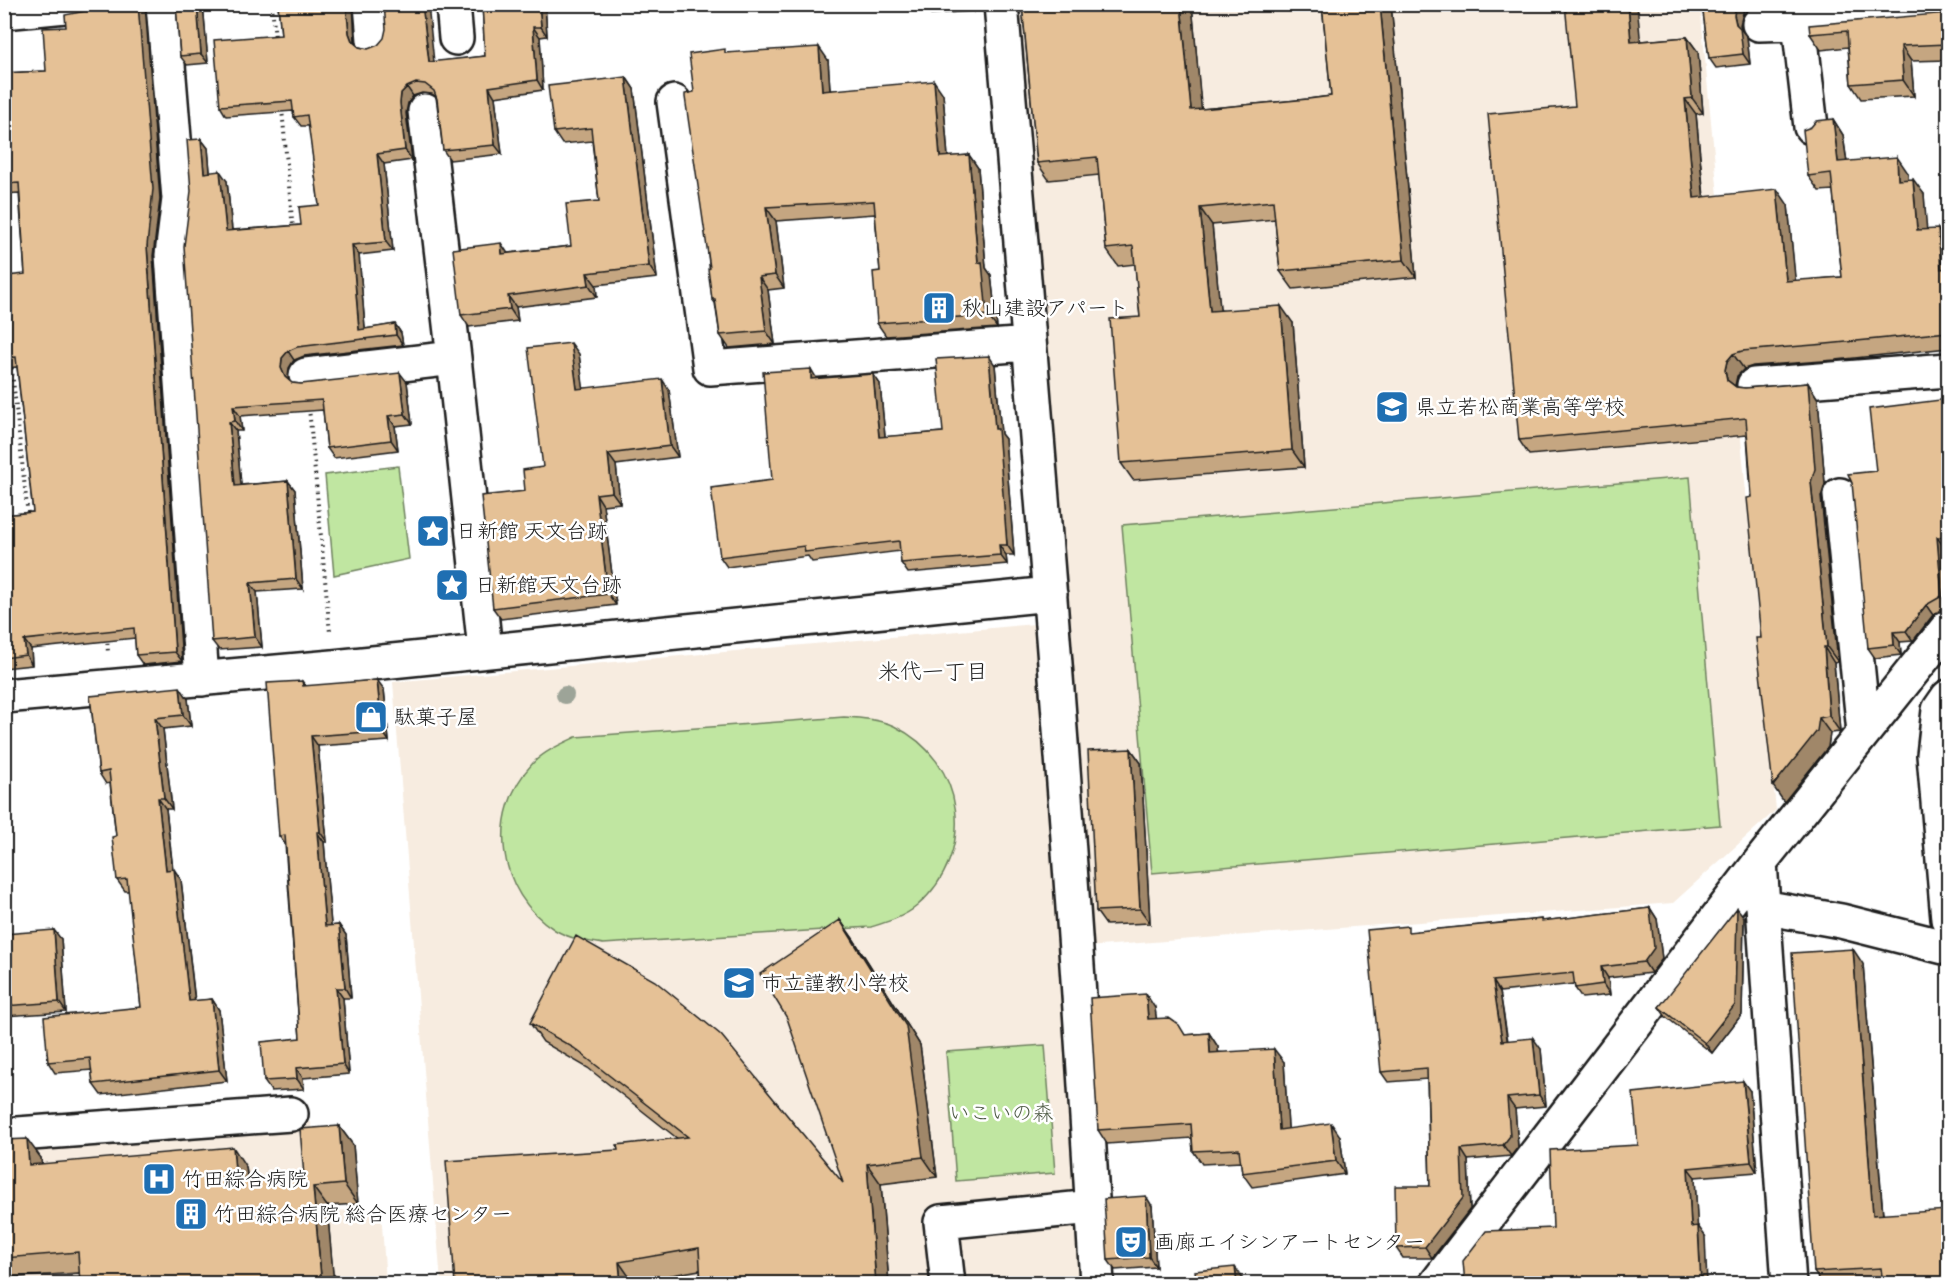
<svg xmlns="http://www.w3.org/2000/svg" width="1953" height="1288" viewBox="0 0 1953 1288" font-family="Dekko,'Klee One',sans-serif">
<rect width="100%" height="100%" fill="#fff"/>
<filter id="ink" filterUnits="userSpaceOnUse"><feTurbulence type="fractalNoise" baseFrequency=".0167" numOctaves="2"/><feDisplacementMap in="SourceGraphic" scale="12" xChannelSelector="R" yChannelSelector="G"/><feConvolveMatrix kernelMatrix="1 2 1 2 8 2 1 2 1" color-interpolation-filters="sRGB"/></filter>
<g filter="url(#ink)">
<!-- built -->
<path fill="#f7ece0" d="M1016,5H1700L1776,810L1673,903L1086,947Z
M1035,624L1082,1283H441L393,682Z
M311,1122L314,1211L381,1210L386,1283L5,1284V1148Z"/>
<!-- green -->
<path fill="#c0e6a1" stroke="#6e815e" stroke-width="1.5" d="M398,466L409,559L334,575L325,475Z
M1690,477L1720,825L1152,873L1122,525Z
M844,717C861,718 878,719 894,726C966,761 978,853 917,906C904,917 887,922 871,927L603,944C586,941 570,939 555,930C497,893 486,813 533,763C545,751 561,744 576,737Z
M1045,1045L1055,1173L956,1181L946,1052Z"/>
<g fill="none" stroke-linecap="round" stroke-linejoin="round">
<defs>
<path id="minor" d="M163,4L179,199L172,255L202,679
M371,4L374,40
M453,4L456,38
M1001,4C1037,431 1073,857 1097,1284
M4,12L86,4
M1799,23L1811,127
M1759,24L1799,23L1948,11
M674,102L710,368L1029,344
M425,111L454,358L485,650
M306,375L454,358
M1754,385L1948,370
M1840,495L1864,732
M4,696L333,667L1050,594
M1948,697L1939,710L1934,755L1948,919
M1760,862L1789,1284
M1763,907L1841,921L1948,948
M4,1135L291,1114
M948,1284L941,1222L1093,1207
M1436,1284L1760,862L1948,627"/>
</defs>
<!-- minor casing -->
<use href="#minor" stroke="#1c1c1c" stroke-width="38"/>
<!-- path -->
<path stroke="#1c1c1c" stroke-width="4" stroke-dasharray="1.5 4.5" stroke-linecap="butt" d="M272,4L275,39
M282,109L293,230
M11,362L28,516
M309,408L330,633
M107,637L108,653"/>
<!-- minor -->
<use href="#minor" stroke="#fff" stroke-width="33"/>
</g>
<!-- trees -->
<circle fill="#9da498" cx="565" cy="695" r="9"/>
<!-- wall -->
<path fill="#c5a681" stroke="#1c1c1c" stroke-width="1.5" d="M145,4L160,199L153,256L182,661L143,665L136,655L135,638L31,649L32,665L4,668V515L33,512L17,367L4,368V303L9,302L25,274L19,193L4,194V73L46,71L66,27L90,10Z
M176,4H203L208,63L187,65L180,56Z
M278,4H353L355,42L359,47L434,62L485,56L482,4H545L547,36L540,37L543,90L495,97L502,154L450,160L443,150L436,97L432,94L422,93L413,96L408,103L406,113L412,160L384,164L393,251L359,255L365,329L395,324L401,333L403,345L304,356L294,360L289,368L288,378V380L292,383L301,384L407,382L412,424L395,426L398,450L334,458L327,448L323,410L240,416L242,431H236L241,485L288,481L295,490L303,589L257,592L262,647L219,650L212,641L201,139L208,148L210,172L227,181L232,230L301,225L319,205L309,126H301L294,117L293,111L226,116L220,106L281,35Z
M973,4V11L931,14L928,9Z
M1022,4H1192L1201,109L1308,99L1331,96L1322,4H1391L1416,277L1293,289L1280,271L1275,219L1212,225L1220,310L1293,323L1304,467L1133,480L1121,463L1140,317L1135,264L1118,266L1106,249L1099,175L1049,180L1037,163Z
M1702,4H1771L1759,5L1744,9L1740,25L1742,31L1747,37L1750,64L1716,68L1709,58Z
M1948,13V60L1911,61L1914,96L1861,99L1851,84L1848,47L1821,50L1810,34Z
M1687,37L1698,52L1703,113L1696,114L1704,197L1788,205L1795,281L1842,277L1833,190L1819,191L1808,176L1833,119L1843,135L1847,162L1908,173V179L1924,194L1926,229L1948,244V348L1836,360L1753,366L1744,369L1737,376L1736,387L1745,388L1808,383L1818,399L1825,484L1821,497L1838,662L1834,663L1840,732L1830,733L1828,747L1784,802L1761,638L1747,435L1529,455L1519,440L1575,106L1641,41Z
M727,53L828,60L830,90L943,94L948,157L969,155L978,168L986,268L991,275L997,328L886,336L877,323L880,271L875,214L776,221L784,288L768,290L775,344L729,348L720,335L715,303L712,299L694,92Z
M626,77L634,89L657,278L596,285L597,297L516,307L518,321L469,327L461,315L508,253L571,246L599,201L592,141L562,144L554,132Z
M579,354L583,388L669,390L678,457L616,465L620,503L603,505L616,605L501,619L493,608L525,491L543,467Z
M995,365L1001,434L1005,439L1014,555H1006L1007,564L908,573L901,563L900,551L812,562L808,556L727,567L720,557L772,480L817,379L873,374L880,384L885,437L943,432Z
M1948,399V547H1944L1948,606L1933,615L1913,641L1900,642L1901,655L1875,658L1868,648L1876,471Z
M302,681L306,686L384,689L389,741L318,746L327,842H324L331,926L339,925L346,935L351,998H343L349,1074L303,1078L304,1089L271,1091L264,1081L300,1038L285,844L279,836Z
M90,696L188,699L191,726L163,729L172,809H166L173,869L181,880L195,1001L212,999L219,1010L227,1081L101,1095L93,1084L92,1070L55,1073L48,1062L141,1007L129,891H125L117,880L116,836L110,783L106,784L99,773Z
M1131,749L1141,763L1150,923L1106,925L1096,911Z
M1650,908L1657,919L1662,959L1651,973L1608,978L1610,995L1582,998L1575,988L1574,984L1500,992L1508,1041L1541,1049L1546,1106L1515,1109L1518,1147L1511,1156L1468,1160L1470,1209L1432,1258H1403L1396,1248L1430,1186L1427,1079L1388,1082L1381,1072L1412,932L1542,919L1543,921Z
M1744,917L1742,1014L1712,1053L1666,1017L1659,1007Z
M840,920L854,940L920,1045L937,1177L881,1184L889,1284H701L700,1270L633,1282L455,1284L618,1150L678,1139L588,1068L543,1042L530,1023L843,1183Z
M4,934L61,939L66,1012L4,1016Z
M1863,964L1883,1214L1948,1284H1822L1814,1272Z
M1155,1008L1156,1018L1185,1035L1209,1033L1218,1047V1052L1284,1062L1288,1129L1340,1136L1345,1174L1252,1187L1242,1173L1241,1162L1202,1164L1193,1151L1192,1138L1107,1144L1098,1130Z
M1750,1091L1757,1172L1695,1177L1697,1226L1705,1236L1553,1228L1638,1145Z
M339,1126L353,1145L358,1204L327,1206L333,1276L79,1273L4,1278V1140L41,1158V1164L246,1167L248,1181L304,1176Z
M1152,1206L1156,1267L1115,1270L1108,1260Z"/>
<!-- shaded-wall -->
<path fill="#a08769" stroke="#1c1c1c" stroke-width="1.5" d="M138,4H145L160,199L153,256L182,661L175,652L147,246Z
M197,4H203L208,63L201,54Z
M346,4H353L355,42L358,50L352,41L349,33Z
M422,4H428L435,72L429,62Z
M539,4H545L547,36L541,27Z
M970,4H973V11L970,6Z
M1181,4H1192L1203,127L1191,110Z
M1380,4H1391L1416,277L1404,260Z
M1628,4H1637L1642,57L1631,42Z
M1736,4H1741L1744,9L1740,25L1742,31L1747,37L1750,64L1743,54L1734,15Z
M533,27L540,37L543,90L537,80Z
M1687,37L1698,52L1703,113L1692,98Z
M1901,46L1911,61L1914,96L1903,80Z
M819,47L828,60L831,104L822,91Z
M626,77L634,89L657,278L649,266Z
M934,81L943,94L949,171L940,157Z
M407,87L413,96L408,103L406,113L412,160L405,150L400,103L401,93Z
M489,87L495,97L502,154L495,145Z
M1685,99L1696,114L1705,213L1694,198Z
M1833,119L1843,135L1849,178L1838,162Z
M201,139L208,148L211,183L204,173Z
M377,154L384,164L393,251L386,242Z
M969,155L978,168L986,268L991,275L997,328L987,315L978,263Z
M1897,157L1908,173L1909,195L1898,180Z
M220,171L227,181L233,241L226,231Z
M1913,179L1924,194L1928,246L1917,230Z
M1777,189L1788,205L1797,297L1786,281Z
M766,207L776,221L784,288L775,275Z
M1200,208L1212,225L1222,329L1210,311Z
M1938,229L1948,244V279L1941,269Z
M501,243L509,255L502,254Z
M352,245L359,255L366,339L359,330Z
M587,273L596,285L597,297L589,285Z
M759,277L768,290L775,344L766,331Z
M508,296L516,307L518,321L510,309Z
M1281,306L1293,323L1304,467L1292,450Z
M395,324L401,333L403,345L396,335Z
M571,343L579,354L585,400L577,389Z
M288,351L294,360L289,368L288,378L291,387L285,377L281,368L282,358Z
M1733,354L1744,369L1737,376L1735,386L1727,380L1725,370L1727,361Z
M989,356L995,365L1001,434L1005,439L1014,555L1007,545L995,429Z
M811,369L817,379H811Z
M400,373L407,382L412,424L405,414Z
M873,374L880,384L886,447L879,437Z
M662,379L669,390L678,457L670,446Z
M1808,383L1818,399L1825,484L1821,497L1838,662L1827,647L1811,482Z
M233,406L240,416L242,431L235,421Z
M388,416L395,426L398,450L391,440Z
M229,422L236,431L242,495L235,486Z
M608,454L616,465L620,503L612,492Z
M288,481L295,490L303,589L296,579Z
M596,494L603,505L616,605L608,594Z
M1937,537L1944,547L1948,604L1942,596Z
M999,545L1006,555L1007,564L1000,555Z
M250,583L257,592L262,647L255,637Z
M1926,605L1933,615L1913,641L1906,631Z
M1893,632L1900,642L1901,655L1894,645Z
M24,640L31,649L32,665L26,655Z
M1824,647L1834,663L1840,732L1829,716Z
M377,680L384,689L389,741L382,731Z
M180,687L188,699L191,726L183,715Z
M155,718L163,729L172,809L164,798Z
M1819,718L1830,733L1828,747L1784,802L1773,786Z
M311,736L318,746L327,842L320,832Z
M1131,749L1141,763L1150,923L1140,909Z
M158,798L166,809L174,881L166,870Z
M317,832L324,842L332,936L325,926Z
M174,869L181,880L196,1012L189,1001Z
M1650,908L1657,919L1662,959L1651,973L1644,962Z
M1737,908L1744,917L1742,1014L1712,1053L1705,1043Z
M840,920L854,940L920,1045L937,1177L923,1157Z
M339,925L346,935L351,998L345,988Z
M54,930L61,939L66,1012L59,1002Z
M1853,949L1863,964L1884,1230L1873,1215Z
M1601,967L1608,978L1610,995L1603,984Z
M1493,981L1500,992L1509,1052L1502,1041Z
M336,988L343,998L349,1074L343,1064Z
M1146,994L1155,1008L1158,1032L1148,1019Z
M212,999L219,1010L227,1081L219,1070Z
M1209,1033L1218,1047L1219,1066L1210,1053Z
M1533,1038L1541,1049L1546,1106L1539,1095Z
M1274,1049L1284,1062L1289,1143L1279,1130Z
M296,1068L303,1078L304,1089L297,1079Z
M1743,1081L1750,1091L1757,1172L1751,1162Z
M1507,1098L1515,1109L1518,1147L1511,1156L1503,1145Z
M1331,1123L1340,1136L1345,1174L1336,1161Z
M339,1126L353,1145L358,1204L344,1184Z
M27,1139L41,1158L43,1185L29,1165Z
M233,1147L246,1167L250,1202L236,1182Z
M1461,1149L1468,1160L1470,1209L1432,1258L1425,1247Z
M867,1164L881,1184L889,1284H876Z
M1688,1168L1695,1177L1698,1236L1691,1227Z
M313,1187L327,1206L334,1284L321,1277Z
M1146,1196L1152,1206L1156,1267L1149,1257Z
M1698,1226L1705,1236L1707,1284H1701Z
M619,1262L633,1282V1284H621Z
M1235,1267L1242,1277V1284H1237Z
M335,1276L341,1284H336Z"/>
<!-- building -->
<path fill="#e5c196" stroke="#1c1c1c" stroke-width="1.5" d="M94,4H138L153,189L147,246L175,652L136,655L134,628L24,640L26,655L4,658V515L33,512L16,357L4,358V303L9,302L7,276L25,274L19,183L4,184V73L46,71L43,28L66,27L65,15L90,10Z
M176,4H197L201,54L180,56Z
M278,4H346L349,33L352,41L359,47L368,49L378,45L384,38L386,29L384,4H422L429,62L485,56L482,4H539L541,27H533L537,80L489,87L495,145L443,150L437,99L434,91L425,84L416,83L407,87L401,93L400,103L405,150L377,154L386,242L352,245L359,330L395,324L396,335L297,347L288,351L282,358L281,368L285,377L292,383L301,384L400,373L405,414L388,416L391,440L327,448L322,400L233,406L235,421L229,422L235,486L288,481L296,579L250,583L255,637L212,641L184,246L191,191L187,140L201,139L204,173L220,171L226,231L301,225L299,207L319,205L307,115L294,117L292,101L220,106L214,40L281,35Z
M927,4H970V6L928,9Z
M1022,4H1181L1191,110L1308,99L1331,96L1322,4H1380L1404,260L1280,271L1273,201L1200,208L1210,311L1281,306L1292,450L1121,463L1110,319L1140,317L1133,246L1106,249L1097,157L1037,163Z
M1565,4H1628L1631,42L1687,37L1692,98L1685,99L1694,198L1777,189L1786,281L1842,277L1831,173L1808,176L1803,130L1811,127L1816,121L1833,119L1838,162L1897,157L1898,180L1913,179L1917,230L1938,229L1941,269L1948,268V332L1826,344L1742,351L1733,354L1727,361L1725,370L1727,380L1736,387L1745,388L1808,383L1815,469L1811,482L1827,647H1824L1829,716L1819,718L1817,731L1773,786L1756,638H1761L1747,498L1752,497L1746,418L1519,440L1488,114L1575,106Z
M1702,4H1736L1734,15L1736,24L1740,28L1743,54L1709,58Z
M1948,13V44L1901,46L1903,80L1851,84L1847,31L1810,34L1809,25Z
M819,47L822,91L934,81L940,157L969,155L978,263L982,262L987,315L877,323L873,272L880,271L874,201L766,207L775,275L759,277L766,331L720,335L715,299H712L708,269L710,268L685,97V94L694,92L689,54L725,49V53Z
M626,77L649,266L587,273L589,285L508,296L510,309L461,315L453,249L501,243L502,254L571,246L566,204L599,201L591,128L554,132L548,86Z
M571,343L577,389L662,379L670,446L608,454L612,492L596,494L608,594L493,608L481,496L525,491L523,470L543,467L528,348Z
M989,356L995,429H998L1007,545H999L1000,555L901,563L899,541L805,552L804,546L720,557L711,488L772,480L763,372L811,369V379L873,374L879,437L943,432L936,359Z
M1948,399V536L1937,537L1942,596L1926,605L1906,631L1893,632L1894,645L1868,648L1852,483L1848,474L1876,471L1869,409Z
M377,680L382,731L311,736L320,832H317L325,926L339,925L345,988H336L343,1064L296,1068L297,1079L264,1081L261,1042L300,1038L285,835L279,836L267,683L302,681L303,686Z
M180,687L183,715L155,718L164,798H158L166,870L174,869L189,1001L212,999L219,1070L93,1084L90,1058L48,1062L44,1017L141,1007L127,879L117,880L112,837L116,836L109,771L99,773L90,696Z
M1131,749L1140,909L1096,911L1088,751Z
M1650,908L1654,948L1644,962L1601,967L1603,984L1575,988L1573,973L1493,981L1502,1041L1533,1038L1539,1095L1507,1098L1510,1136L1503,1145L1461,1149L1463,1198L1425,1247L1396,1248L1395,1186H1430L1427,1068L1381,1072L1367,930L1408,926V932L1542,919V921Z
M1737,908L1735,1005L1705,1043L1659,1007Z
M840,920L906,1026L923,1157L867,1164L876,1284H701L699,1248L619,1262L621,1284H455L446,1161L618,1150L617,1145L688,1137L574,1048L530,1023L576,936L655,981L721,1035L843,1183L787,1018L760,974Z
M54,930L59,1002L4,1006V934Z
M1853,949L1873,1215L1948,1210V1284H1883L1881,1268L1814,1272L1792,953Z
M1146,994L1148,1019L1169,1018L1179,1025L1185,1035L1209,1033L1210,1053L1274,1049L1279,1130L1331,1123L1336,1161L1242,1173L1239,1149L1193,1151L1191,1124L1098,1130L1090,998Z
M1743,1081L1751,1162L1688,1168L1691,1227L1698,1226L1701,1284H1465L1463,1261L1486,1231L1553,1228L1550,1150L1638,1145L1633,1093Z
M339,1126L344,1184L313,1187L321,1277L335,1276L336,1284H80L78,1252L4,1258V1140L27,1139L29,1165L233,1147L236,1182L304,1176L300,1129Z
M1146,1196L1149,1257L1108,1260L1104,1199Z
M1235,1267L1237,1284H1197L1195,1271Z"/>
</g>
<!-- icons -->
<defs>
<symbol id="building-square" viewBox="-11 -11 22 22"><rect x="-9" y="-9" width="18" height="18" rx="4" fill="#1f6fb2" stroke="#fff"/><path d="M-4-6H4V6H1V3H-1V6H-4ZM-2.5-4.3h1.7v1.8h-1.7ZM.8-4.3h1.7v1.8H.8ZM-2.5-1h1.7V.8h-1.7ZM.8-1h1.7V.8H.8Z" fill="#fff"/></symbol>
<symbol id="school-square" viewBox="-11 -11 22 22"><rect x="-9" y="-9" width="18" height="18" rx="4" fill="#1f6fb2" stroke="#fff"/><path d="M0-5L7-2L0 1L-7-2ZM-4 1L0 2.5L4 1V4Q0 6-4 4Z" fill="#fff"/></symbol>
<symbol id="sight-square" viewBox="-11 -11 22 22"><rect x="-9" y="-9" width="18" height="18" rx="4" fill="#1f6fb2" stroke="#fff"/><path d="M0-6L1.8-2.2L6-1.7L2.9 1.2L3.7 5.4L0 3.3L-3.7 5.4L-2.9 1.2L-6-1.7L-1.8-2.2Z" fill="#fff"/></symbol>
<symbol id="shop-square" viewBox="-11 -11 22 22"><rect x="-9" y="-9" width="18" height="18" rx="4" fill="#1f6fb2" stroke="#fff"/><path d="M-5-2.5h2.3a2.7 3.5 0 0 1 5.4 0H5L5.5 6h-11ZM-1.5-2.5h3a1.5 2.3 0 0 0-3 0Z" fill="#fff"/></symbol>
<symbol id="hospital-square" viewBox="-11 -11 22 22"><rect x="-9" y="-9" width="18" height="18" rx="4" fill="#1f6fb2" stroke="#fff"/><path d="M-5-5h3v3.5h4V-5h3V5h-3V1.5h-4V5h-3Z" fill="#fff"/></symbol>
<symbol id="theatre-square" viewBox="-11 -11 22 22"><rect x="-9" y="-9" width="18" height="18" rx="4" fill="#1f6fb2" stroke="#fff"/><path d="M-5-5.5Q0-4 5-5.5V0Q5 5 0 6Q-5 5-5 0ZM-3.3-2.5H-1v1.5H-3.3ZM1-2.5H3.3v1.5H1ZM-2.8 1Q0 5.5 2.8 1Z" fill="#fff"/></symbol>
</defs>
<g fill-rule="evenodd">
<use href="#building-square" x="920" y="289" width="38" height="38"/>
<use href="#school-square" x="1373" y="388" width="38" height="38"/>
<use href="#sight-square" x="414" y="512" width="38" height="38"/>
<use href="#sight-square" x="433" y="566" width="38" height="38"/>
<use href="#shop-square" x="352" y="698" width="38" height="38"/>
<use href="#school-square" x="720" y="964" width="38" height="38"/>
<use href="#hospital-square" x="140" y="1160" width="38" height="38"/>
<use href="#building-square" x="172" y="1195" width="38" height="38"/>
<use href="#theatre-square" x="1112" y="1223" width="38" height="38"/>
</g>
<g text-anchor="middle" stroke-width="5" stroke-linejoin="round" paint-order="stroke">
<!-- poi labels -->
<g font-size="21" fill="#1c1c1c" stroke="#fff" text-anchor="start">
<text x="962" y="315">秋山建設アパート</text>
<text x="1415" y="414">県立若松商業高等学校</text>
<text x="456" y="538">日新館 天文台跡</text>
<text x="475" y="592">日新館天文台跡</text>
<text x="394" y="724">駄菓子屋</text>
<text x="762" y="990">市立謹教小学校</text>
<text x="182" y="1186">竹田綜合病院</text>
<text x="214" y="1221">竹田綜合病院 総合医療センター</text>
<text x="1154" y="1249">画廊エイシンアートセンター</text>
</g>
<!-- park labels -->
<g font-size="21" fill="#4d5944" stroke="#fff">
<text x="1001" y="1120">いこいの森</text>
</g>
<!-- neighbourhood labels -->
<g font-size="22" fill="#1c1c1c" stroke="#fff">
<text x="933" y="679">米代一丁目</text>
</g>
</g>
<!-- margin -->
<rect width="1953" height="1288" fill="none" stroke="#fff" stroke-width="24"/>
<rect x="12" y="12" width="1929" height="1264" fill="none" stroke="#1c1c1c" stroke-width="2" filter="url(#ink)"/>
</svg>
